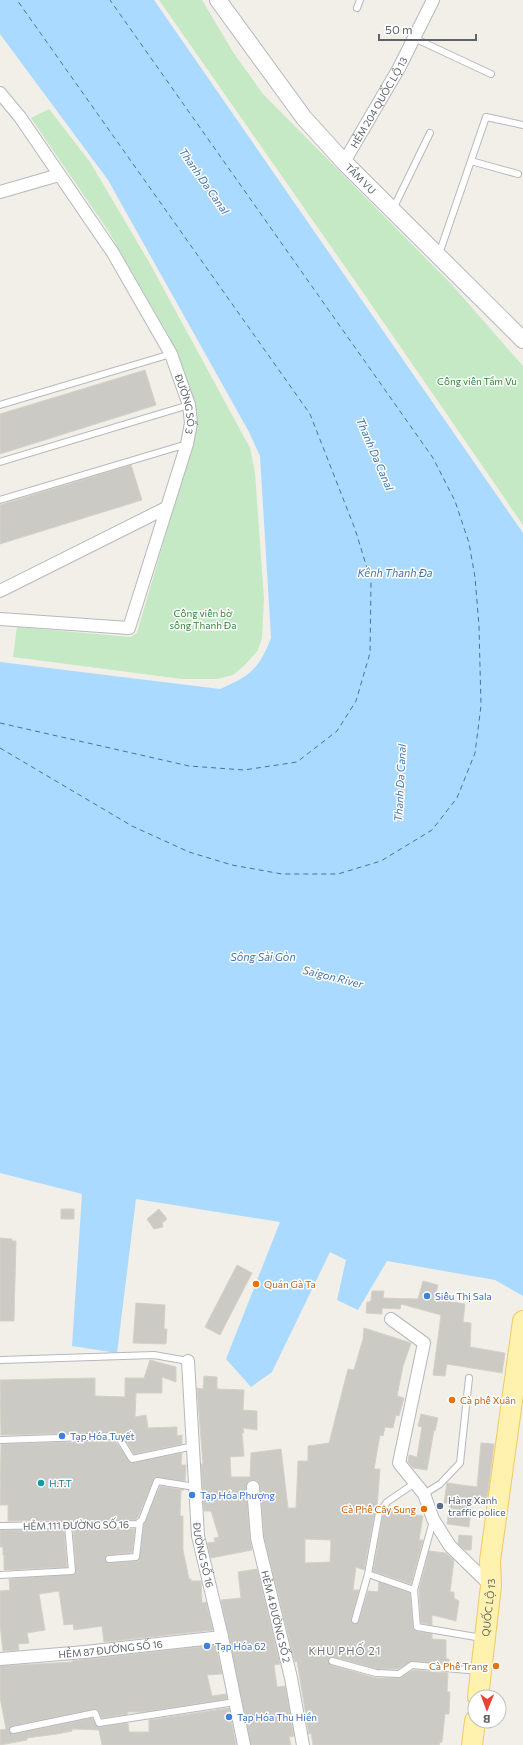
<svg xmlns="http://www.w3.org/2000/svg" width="523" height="1745" viewBox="0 0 523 1745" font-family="Commissioner,sans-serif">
<rect width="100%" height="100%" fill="#f1efe8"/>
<!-- green -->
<path fill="#c5e8c5" d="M159,0H202L233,52L263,94L453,286L523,366V525L362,291Z
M49,109L90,162L149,262L250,448L255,473L264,599L262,638L258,650L246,664L233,675L217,679H182L13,657L17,627L131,637L137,633L170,520L193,447L196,423L195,405L169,336L109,232L31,118Z"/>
<!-- water -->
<path fill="#aadaff" d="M0,0H154L523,533V1296L495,1280L387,1261L358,1310L337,1300L346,1260L330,1252L272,1372L251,1387L226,1359L280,1222L136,1199L117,1353L72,1346L82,1194L0,1173V662L220,689C250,676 259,669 271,638L260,456L249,432L108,180L0,34Z"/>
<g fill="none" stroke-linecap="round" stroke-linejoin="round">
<!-- ferry -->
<path stroke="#4174aa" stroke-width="1" stroke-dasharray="5 4" stroke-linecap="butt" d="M0,723L189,766L244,770L297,762L337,731L356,701L370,653L371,581L355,529L310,414L17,0
M0,748L132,826L189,852L232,865L282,874H338L381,861L432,830L457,798L475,753L481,706L479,626L475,577L469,543L455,501L433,458L110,0"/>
</g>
<!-- building -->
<path fill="#cccac5" stroke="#d6d1c6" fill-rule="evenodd" d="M145,370L156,405L0,454V414Z
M131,465L142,500L0,544V505Z
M61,1209H74V1219H61Z
M159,1209L167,1219L162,1223L163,1227L154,1229L147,1219Z
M0,1238L12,1239V1241H16L14,1321H0Z
M237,1265L252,1273L220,1335L205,1327Z
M423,1281L438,1285L434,1299L465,1304L463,1322L471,1323L470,1347L505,1353L502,1373L447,1364L445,1376L433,1375L441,1315L401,1304L400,1309L382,1308V1314L366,1313L367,1302H370L371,1300L372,1291H384L383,1298L418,1299Z
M136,1303L165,1305L164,1329H167L166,1344L133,1343Z
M364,1328L411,1343L403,1366L397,1396L404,1398L399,1416L396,1415L393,1428L385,1427L383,1436L380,1435L374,1469H380L377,1508L375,1512L364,1570L356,1567L353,1590H359L351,1621L354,1624L358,1623L368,1591L378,1592L379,1582L410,1593L413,1629L416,1631L432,1634V1639L446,1640V1659H449V1664L412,1661L398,1669H377L333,1657L329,1658L328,1662L331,1665L376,1678H399L413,1670L448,1673L447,1692H450L449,1714H445L442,1742H440L439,1745H313L311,1733L309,1734L297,1661L295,1662L264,1537L260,1486L257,1480L249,1481L246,1487L250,1539L252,1550L211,1558L207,1543L215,1542L214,1538L219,1537L211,1511H204L201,1464H203L197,1388L203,1389L204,1376L217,1377V1389L244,1390L243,1410L257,1411V1430L243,1428L244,1433H242L244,1456L230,1457L231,1477H250L251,1453L281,1449L288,1508H296L298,1461H308V1446L329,1443L348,1369L354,1370L363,1339ZM305,1539L331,1540L330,1562L305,1563Z
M150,1360L176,1367V1382L162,1377V1393H136L135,1417L146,1415L148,1428L177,1427V1436L182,1435V1444L134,1454L123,1436L116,1432L1,1435L0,1380L95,1378V1396L125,1397V1378H144Z
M421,1414L438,1418L435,1431L434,1430L427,1470L413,1468L408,1462L409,1455L417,1457L422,1427L418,1426Z
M115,1441L131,1463L182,1453L181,1465H186L185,1481L154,1478L138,1517L135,1520L8,1521V1505H0L1,1444Z
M481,1443L494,1444L487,1500L473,1499L469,1527L447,1524L450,1503H444L447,1483L477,1487Z
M160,1486L184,1490H181L180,1516H183V1550L189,1579H191V1581H201L202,1603L206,1602L213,1630L104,1642L102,1626L74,1630L73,1624L64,1625L59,1591L39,1594L45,1630L27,1633L29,1643L18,1644L19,1650L3,1651L0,1625V1591L10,1590L9,1579L75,1574L76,1571L73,1529H135L132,1553L108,1555L105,1560L109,1563L139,1561L144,1524Z
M387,1510L423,1516L419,1540H423L411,1584L373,1571L383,1515Z
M0,1530H64L67,1567L4,1570V1555H3V1547H0Z
M459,1535L472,1536L471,1550H465L458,1544Z
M429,1551L446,1553L454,1560L450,1592H454V1598L459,1601L456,1621L432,1615V1625L421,1623L419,1590Z
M257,1569L280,1664L274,1665L277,1687L285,1686L294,1736L289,1737L291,1745H251L221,1600L241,1598L238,1572Z
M216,1645L222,1674L207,1675L212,1696L226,1694L227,1699L143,1712H127L128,1714L102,1718L98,1710L94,1709L12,1726L9,1731L14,1734L92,1718L98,1727L128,1723L129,1732H149V1720L229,1708L236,1745H102L99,1730L72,1729V1731L57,1734L27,1738V1740L0,1745V1730L6,1729L0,1697V1666L72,1662V1661Z"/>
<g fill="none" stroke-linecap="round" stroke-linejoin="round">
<defs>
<path id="service" d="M357,8L360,0
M414,38L491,74
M471,161L518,174
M393,209L430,133
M439,254L486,117L523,125
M0,405L171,354
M0,462L189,405
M0,500L187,444
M0,1360L154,1355L188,1361
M0,1440L116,1436L119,1438L132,1459L194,1446
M424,1494L440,1484L460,1463L469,1378
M433,1521L414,1590L417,1627L482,1638
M0,1526L137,1524L142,1520L157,1481L195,1487
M109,1559L136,1557L140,1522
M368,1574L414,1590
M0,1575L72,1571L68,1525
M355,1620L368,1574L379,1513L387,1502L415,1483
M332,1661L376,1673L399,1674L412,1665L479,1671
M13,1730L95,1713L99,1723L235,1702"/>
<g id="minor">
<path id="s1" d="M0,93L20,117L113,253L171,354L189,405L191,423L187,444L129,628L0,619"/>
<path id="s2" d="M344,162L399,68L433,0"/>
<path d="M0,192L59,175"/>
<path d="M0,591L166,508"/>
<path d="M391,1319L424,1343L399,1463L424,1494L433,1519L450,1546L491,1586"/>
<path id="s3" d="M188,1361L198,1536L222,1637L244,1745"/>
<path id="s4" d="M253,1487L257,1538L291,1678L303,1745"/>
<path id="s5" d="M0,1659L85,1652L222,1637"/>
</g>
<g id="tertiary">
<path id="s6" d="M218,0L304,118L344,162L523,340"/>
</g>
<g id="primary">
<path id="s7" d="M478,1697L491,1586L490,1561L523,1321"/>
<path d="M472,1745L475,1721"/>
</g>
</defs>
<!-- service casing -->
<use href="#service" stroke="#b5b8bc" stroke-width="8"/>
<!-- minor casing -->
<use href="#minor" stroke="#b5b8bc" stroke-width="14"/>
<!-- tertiary casing -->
<use href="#tertiary" stroke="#b5b8bc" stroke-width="18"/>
<!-- primary casing -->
<use href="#primary" stroke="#f2c960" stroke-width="22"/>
<!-- service -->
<use href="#service" stroke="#fff" stroke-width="6"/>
<!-- minor -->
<use href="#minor" stroke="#fff" stroke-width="12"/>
<!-- tertiary -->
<use href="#tertiary" stroke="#fff" stroke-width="16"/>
<!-- primary -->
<use href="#primary" stroke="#fff2af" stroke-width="20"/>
</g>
<!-- markers -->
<g fill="#e8710a" stroke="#fff" stroke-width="1.5">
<circle cx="256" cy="1284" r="4"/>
<circle cx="452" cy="1400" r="4"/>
<circle cx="424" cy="1509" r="4"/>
<circle cx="496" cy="1666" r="4"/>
</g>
<g fill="#3f7fe0" stroke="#fff" stroke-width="1.5">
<circle cx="427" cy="1296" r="4"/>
<circle cx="62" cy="1436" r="4"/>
<circle cx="192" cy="1495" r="4"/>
<circle cx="207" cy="1646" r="4"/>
<circle cx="229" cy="1717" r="4"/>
</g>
<circle fill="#0f9aa8" stroke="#fff" stroke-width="1.5" cx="41" cy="1483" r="4"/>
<circle fill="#5c6f8a" stroke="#fff" stroke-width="1.5" cx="440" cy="1506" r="4"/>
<g text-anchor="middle" stroke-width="3" stroke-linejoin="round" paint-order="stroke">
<!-- street labels -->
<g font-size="10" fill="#5f6368" stroke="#fff">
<text dy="4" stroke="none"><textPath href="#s2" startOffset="69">HẺM 204 QUỐC LỘ 13</textPath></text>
<text dy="4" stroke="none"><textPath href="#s6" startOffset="229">TẦM VU</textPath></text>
<text dy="4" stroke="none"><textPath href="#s1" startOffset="365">ĐƯỜNG SỐ 3</textPath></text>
<text transform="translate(76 1525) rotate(-1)" y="4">HẺM 111 ĐƯỜNG SỐ 16</text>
<text dy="4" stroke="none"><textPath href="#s3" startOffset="195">ĐƯỜNG SỐ 16</textPath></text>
<text dy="4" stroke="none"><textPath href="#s7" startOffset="90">QUỐC LỘ 13</textPath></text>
<text dy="4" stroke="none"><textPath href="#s4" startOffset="132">HẺM 4 ĐƯỜNG SỐ 2</textPath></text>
<text dy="4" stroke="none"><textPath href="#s5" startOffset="111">HẺM 87 ĐƯỜNG SỐ 16</textPath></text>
</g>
<!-- park labels -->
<g font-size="10" fill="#348238" stroke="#fff">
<text x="477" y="385">Công viên Tầm Vu</text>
<text x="203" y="617">Công viên bờ<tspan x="203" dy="12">sông Thanh Đa</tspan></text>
</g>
<!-- food labels -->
<g font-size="10" fill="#c56008" stroke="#fff" text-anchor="start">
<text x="264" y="1288">Quán Gà Ta</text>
<text x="460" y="1404">Cà phê Xuân</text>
<text x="416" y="1513" text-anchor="end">Cà Phê Cây Sung</text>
<text x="488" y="1670" text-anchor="end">Cà Phê Trang</text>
</g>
<!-- shop labels -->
<g font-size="10" fill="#366cbe" stroke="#fff" text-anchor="start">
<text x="435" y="1300">Siêu Thị Sala</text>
<text x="70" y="1440">Tạp Hóa Tuyết</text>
<text x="200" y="1499">Tạp Hóa Phượng</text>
<text x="215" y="1650">Tạp Hóa 62</text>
<text x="237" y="1721">Tạp Hóa Thu Hiền</text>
</g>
<!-- culture labels -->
<g font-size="10" fill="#0d838f" stroke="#fff" text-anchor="start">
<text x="49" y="1487">H.T.T</text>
</g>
<!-- service labels -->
<g font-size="10" fill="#4e5e75" stroke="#fff" text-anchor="start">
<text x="448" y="1504">Hàng Xanh<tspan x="448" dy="12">traffic police</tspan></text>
</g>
<!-- water labels -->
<g font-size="11" font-style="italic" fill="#4174aa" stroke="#fff">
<text transform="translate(204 181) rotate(55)" y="4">Thanh Da Canal</text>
<text transform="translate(375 454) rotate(67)" y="4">Thanh Da Canal</text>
<text x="395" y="577">Kênh Thanh Đa</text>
<text transform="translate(400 783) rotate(-87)" y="4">Thanh Da Canal</text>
<text x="263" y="961">Sông Sài Gòn</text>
<text transform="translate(333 977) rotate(14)" y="4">Saigon River</text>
</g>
<!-- neighbourhood labels -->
<g font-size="11" letter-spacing="1" fill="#70757a" stroke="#fff">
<text x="345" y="1655">KHU PHỐ 21</text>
</g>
</g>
<!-- north arrow -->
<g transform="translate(487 1709) rotate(181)"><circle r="19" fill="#ffffff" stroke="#bfc1c3"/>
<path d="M0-3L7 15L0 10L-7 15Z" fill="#ea4335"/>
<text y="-6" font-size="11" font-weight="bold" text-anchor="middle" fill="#5f6368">B</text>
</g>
<!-- scale -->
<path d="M379 34v6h97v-6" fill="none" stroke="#5f6368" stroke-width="2"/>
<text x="385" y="34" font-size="12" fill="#5f6368" stroke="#ffffff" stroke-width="3" paint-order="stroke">50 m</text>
</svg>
